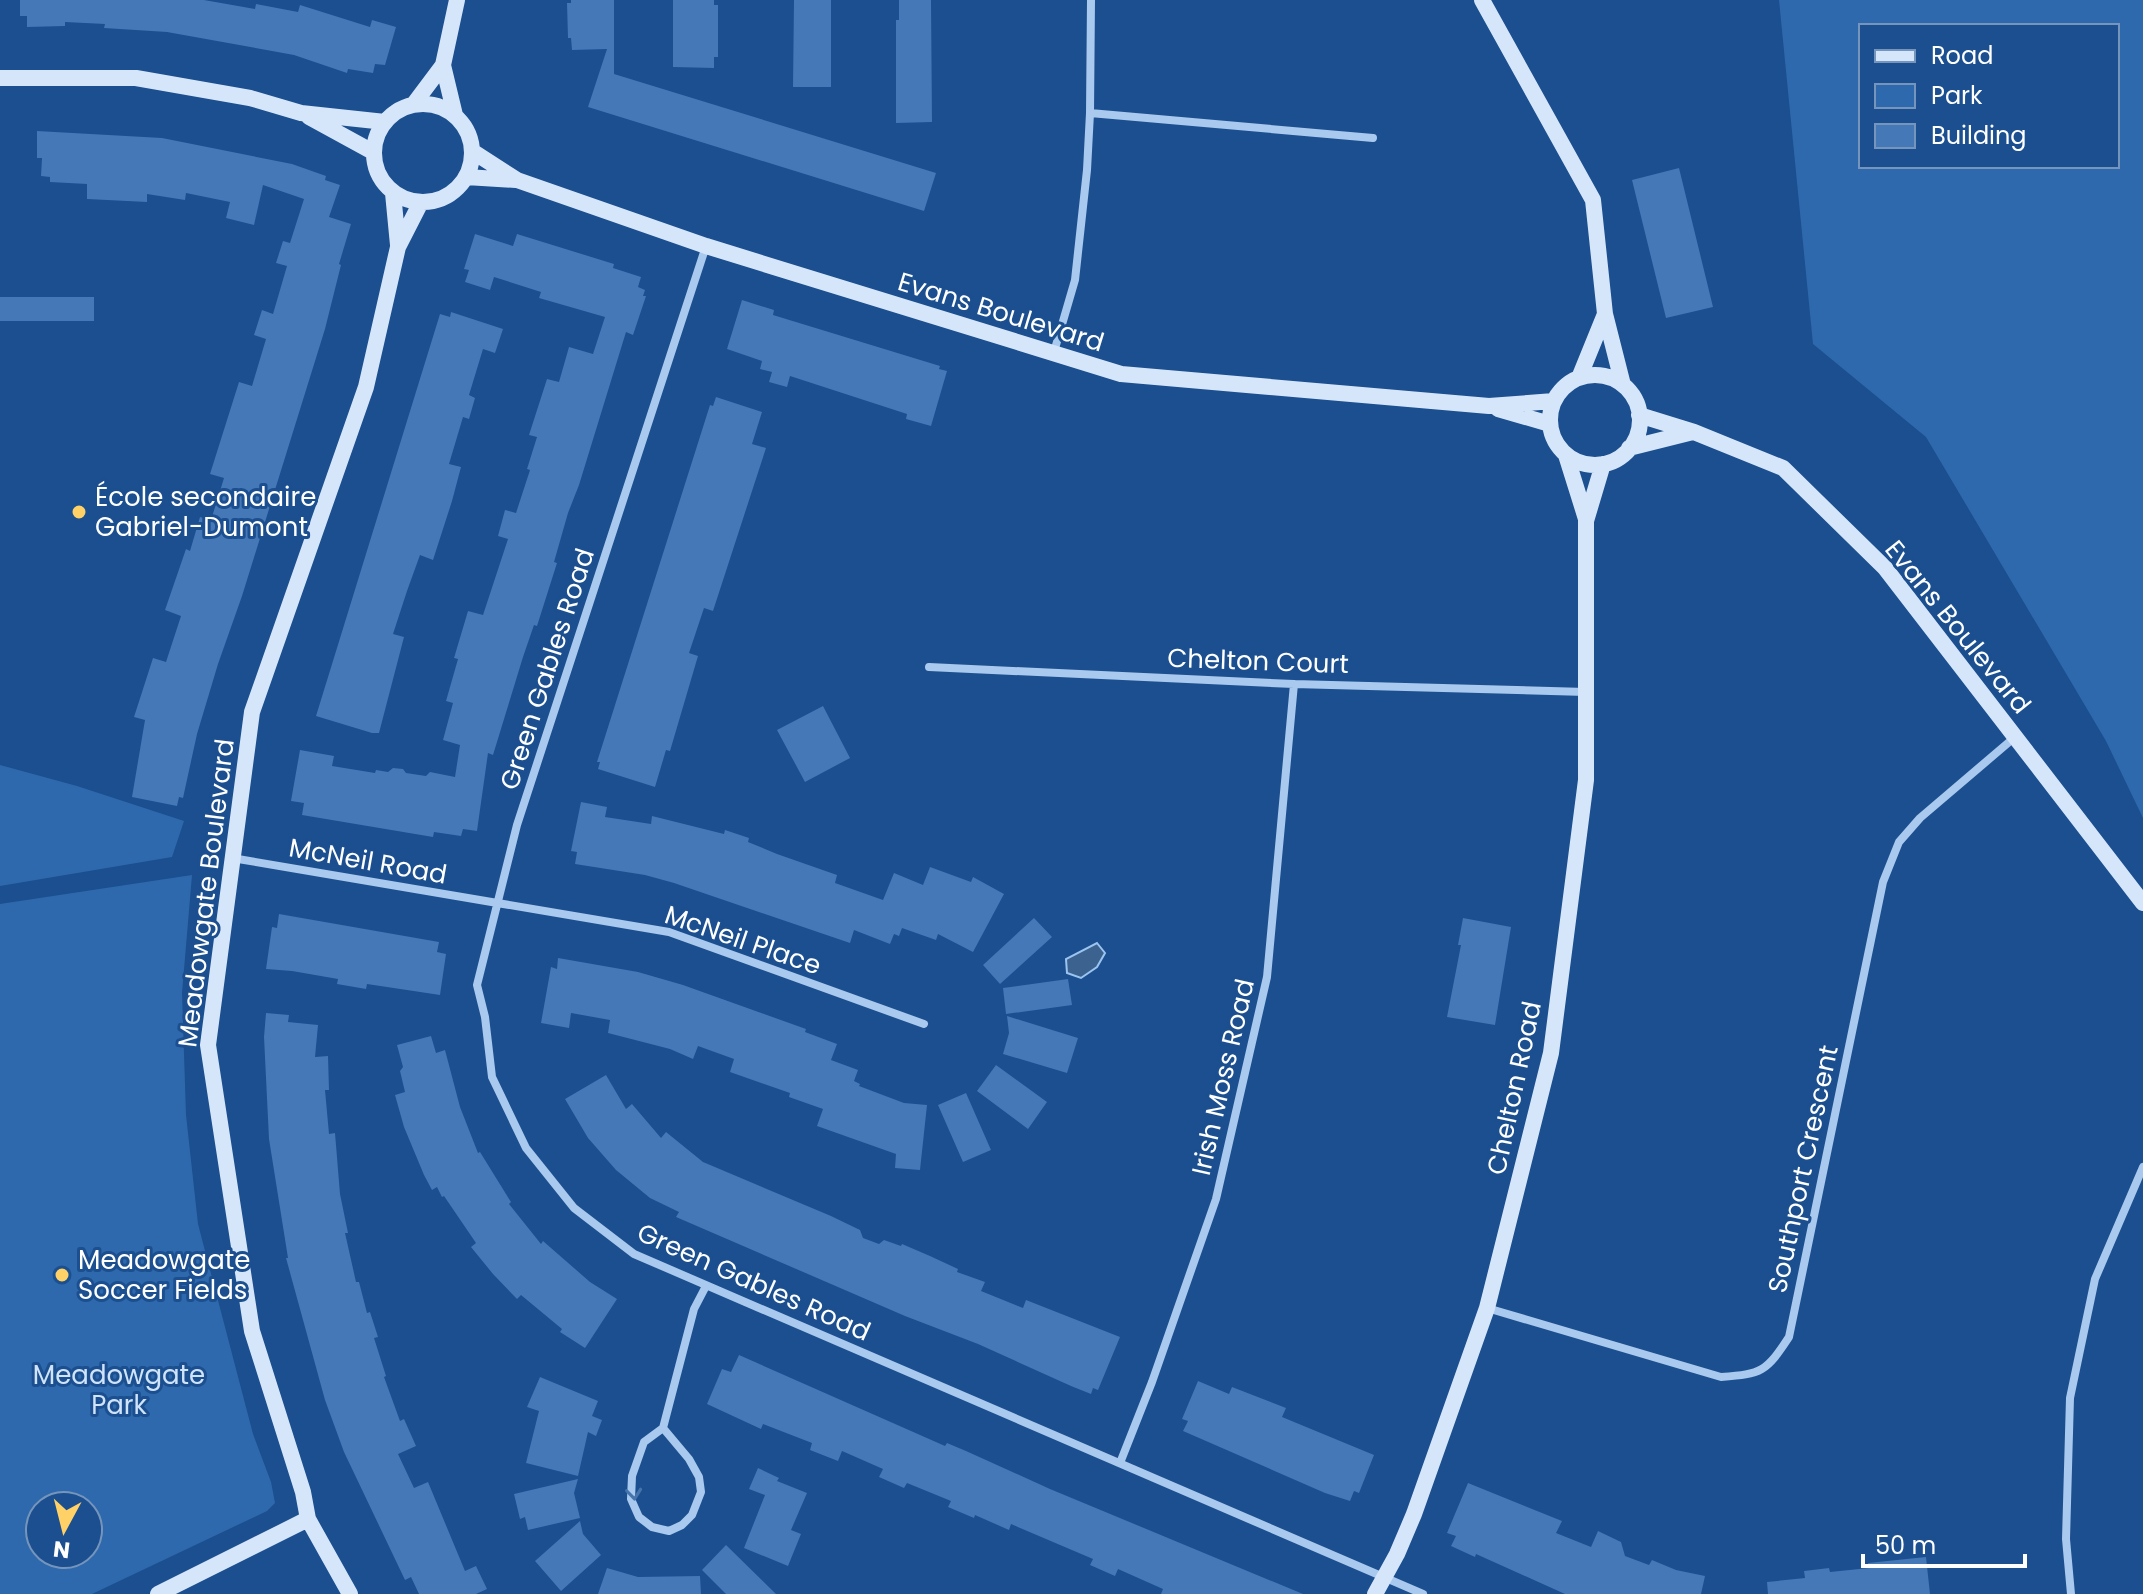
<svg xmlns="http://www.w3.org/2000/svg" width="2143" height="1594" viewBox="0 0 2143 1594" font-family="Poppins,sans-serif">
<rect width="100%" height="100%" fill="#1b4f8f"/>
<!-- green -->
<path fill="#2e69ad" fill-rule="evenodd" d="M1779,0H2143V818L2106,741L1926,437L1813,344ZM2117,26V166H1861V26Z
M0,765L77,786L184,821L172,857L0,886Z
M192,875L182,993L186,1115L198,1224L253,1434L271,1482L275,1503L267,1511L92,1594H0V904ZM40,1506H88V1554H40Z"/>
<!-- water -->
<path fill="#3c6290" stroke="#9cc4f0" stroke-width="2" d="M1097,943L1105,953L1097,967L1081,978L1067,973L1066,959Z"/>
<!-- building -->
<path fill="#4478b7" d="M20,0H204L255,9L256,4L298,12L300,5L370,27L372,20L396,27L385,65L375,64L373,73L348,69L347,73L294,55L167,32L104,28L105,24L65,22V26L27,27V16H20Z
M571,0H614V74L936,173L924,211L588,107L607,49L572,50L571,38H568L567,3H571Z
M673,0H714V5H718V57H714V68L673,67Z
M794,0H831V87H793Z
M899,0H931L932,122L896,123V20H899Z
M37,131L162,138L292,164L326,176L325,180L340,185L329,217L351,224L339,264L341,265L325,329L242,596L218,664L197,734L183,798L179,797L177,806L132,797L145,720L134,717L153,658L166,662L181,616L165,610L186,549L190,551L200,517L211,520L224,478L210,474L239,382L252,386L266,339L254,335L262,310L273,314L287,266L276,263L283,241L290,243L304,199L263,185L254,225L226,218L230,202L186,193L185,200L147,194V202L87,199V184L50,182V177L41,176L42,158H37Z
M1679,168L1713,307L1666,318L1632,180Z
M475,234L513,246L517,234L614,264L613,268L641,277L638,287L645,290L643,296H646L633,335L626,332L579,485L568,513L554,562L557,563L537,626L534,625L523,657L493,755L488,753L477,831L463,829L461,836L434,832L433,837L302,815L304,803L291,801L300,750L334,756L332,766L375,773L376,770L388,772L393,768L403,769L406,773L426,776L430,772L455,777L460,745L443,740L453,703L446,701L458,659L454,658L468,611L483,615L508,539L498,536L505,510L516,513L530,470L527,469L537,437L529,435L547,379L559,382L569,347L593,354L605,317L539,298L541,292L494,277L490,290L465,282L469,270L464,269Z
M0,297H94V321H0Z
M742,300L774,310L773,315L940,366L939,369L947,371L931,426L906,419L907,414L790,376L787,387L769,382L772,372L760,369L762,361L727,349Z
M451,312L503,329L495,353L483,349L469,395L475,398L469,419L463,417L449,464L461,467L452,501L433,560L420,555L407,591L393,634L404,637L379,733H372L316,716L440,314L450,317Z
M716,397L762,412L752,444L766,448L713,611L704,608L689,653L698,656L670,751L666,750L655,787L598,769L600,762H597L710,405L713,406Z
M823,706L850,758L805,782L777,730Z
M581,802L607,807L605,817L651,824L652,816L724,834L725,830L749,838L748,842L777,854L837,875L835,883L883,900L894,873L923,885L930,867L971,882L973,877L1004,894L973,952L938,934L936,940L902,928L899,936L894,934L890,944L854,930L850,943L674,883L645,875L575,864L577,852L571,851Z
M279,914L439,942L437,952L446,954L440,995L367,984L366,989L337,984L338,979L292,971L266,969L272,927L277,928Z
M1034,918L1052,937L1000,984L983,965Z
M1463,918L1511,927L1495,1025L1447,1017L1461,945H1458Z
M558,958L638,972L683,985L806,1029L805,1032L837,1044L831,1060L858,1070L854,1081L860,1084L859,1086L904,1103L927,1105L920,1170L895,1168L896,1154L817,1126L823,1109L789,1097L790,1093L730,1072L734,1059L698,1046L693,1059L670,1049L608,1033L610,1020L571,1013L569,1028L541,1023L551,967L557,969Z
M1068,979L1072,1005L1006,1014L1003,988Z
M266,1013L289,1015L288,1022L318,1025L315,1057L328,1056L329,1090H325L329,1134L335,1133L340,1194L348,1233H345L356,1282H359L367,1313L370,1312L378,1337L374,1338L386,1376L384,1377L400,1421L404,1419L416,1446L398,1454L414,1488L428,1482L465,1571L476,1566L487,1589L476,1594H419L411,1577L405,1580L344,1452L325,1400L286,1258H288L269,1139L264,1037Z
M1007,1016L1078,1038L1067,1073L1003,1054L1009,1033Z
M431,1036L436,1053L445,1050L460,1107L478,1153L480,1152L511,1202L509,1204L541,1244L543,1241L590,1282L617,1299L585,1348L560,1332L562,1329L521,1295L517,1299L493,1274L471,1247L476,1243L444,1196L442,1197L437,1187L432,1190L424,1175L404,1127L395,1095L405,1092L400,1071L403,1067L397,1045Z
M996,1065L1047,1102L1028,1129L977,1091Z
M606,1075L626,1109L632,1104L661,1138L666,1132L703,1162L831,1216L860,1230L863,1238L879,1244L884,1240L901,1246L902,1244L930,1256L958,1269L957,1272L985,1282L981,1291L1023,1308L1026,1300L1120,1337L1098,1390L1093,1388L1091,1394L1071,1386L978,1344L905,1316L676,1217L679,1212L650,1198L616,1170L588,1138L565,1099Z
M966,1093L991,1150L963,1162L938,1105Z
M739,1355L945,1446L947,1443L966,1451L1050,1489L1303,1594H1161L1163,1589L1118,1569L1115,1576L1090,1565L1093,1559L1011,1524L1009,1530L975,1515L974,1518L948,1507L951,1501L907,1483L904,1488L879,1477L883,1469L842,1451L838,1461L810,1450L812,1443L763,1424L761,1429L707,1404L722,1369L731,1372Z
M540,1377L598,1401L592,1416L602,1420L596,1436L588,1432L578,1476L526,1463L539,1411L527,1407Z
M1198,1381L1229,1394L1232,1387L1286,1408L1282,1417L1374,1455L1359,1493L1354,1491L1350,1501L1325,1493L1183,1431L1188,1421L1182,1419Z
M758,1468L779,1478L777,1481L807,1493L791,1530L801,1534L788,1566L744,1548L765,1495L749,1489Z
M578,1479L574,1493L580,1518L528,1530L525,1517L520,1519L514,1494Z
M1468,1483L1562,1521L1556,1533L1591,1547L1598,1531L1621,1542L1625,1556L1649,1565L1652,1560L1676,1570L1705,1576L1701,1594H1565L1476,1554L1475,1557L1451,1546L1456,1536L1447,1533Z
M580,1521L583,1534L601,1555L561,1591L535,1561Z
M726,1545L776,1594H726L702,1570Z
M1926,1557L1930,1594H1768L1767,1582L1805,1578L1804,1571L1829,1568L1830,1572L1869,1568L1868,1563Z
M607,1568L638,1577L700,1576L701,1594H598Z"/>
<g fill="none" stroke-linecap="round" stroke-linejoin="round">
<!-- street -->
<path stroke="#a9c9ee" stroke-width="8" d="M1090,113L1373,138
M706,246L517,825L477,985L485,1017L492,1077L526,1148L574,1208L634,1254L1423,1594
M1054,352L1075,280L1087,170L1090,113L1091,0
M929,667L1294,684L1586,692
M232,858L669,932L924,1024
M1487,1308L1721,1377C1762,1374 1766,1372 1789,1337L1883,882L1899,842L1920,818L2015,737
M663,1428L689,1459L699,1477L701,1492L692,1515L682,1525L669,1531L652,1527L639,1517L631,1499L632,1476L644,1442L663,1428L694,1309L706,1286
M1120,1463L1152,1382L1216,1199L1267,977L1294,684
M2071,1594L2066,1539L2070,1398L2095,1279L2143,1167"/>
<!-- secondary -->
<path stroke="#d6e6fa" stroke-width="16" d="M1482,0L1593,200L1605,314L1623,385
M443,65L455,115
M0,78H136L250,98L301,113L385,122
M374 153a49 49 0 1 1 98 0a49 49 0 1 1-98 0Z
M413,105L443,65L457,0
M309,117L373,152
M472,151L517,180L706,246L1121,374L1489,406L1554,401
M466,177L516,180
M393,193L398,245
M1550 420a45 45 0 1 1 90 0a45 45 0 1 1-90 0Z
M1579,378L1605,314
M1498,409L1550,424
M1639,415L1694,432L1783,468L1885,568L2143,903
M1629,448L1693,432
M1566,455L1586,519
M158,1594L308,1519
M350,1594L308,1519L303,1492L252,1331L208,1045L252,712L366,387L398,247L421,202
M1375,1594L1397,1554L1414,1514L1487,1308L1551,1053L1586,780V521L1603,464"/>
</g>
<!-- one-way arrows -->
<defs><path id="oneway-chevron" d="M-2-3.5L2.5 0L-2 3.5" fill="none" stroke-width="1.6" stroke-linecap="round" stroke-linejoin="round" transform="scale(2)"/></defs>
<use stroke="#4674ac" href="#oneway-chevron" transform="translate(634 1494) rotate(84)"/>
<!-- markers -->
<g fill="#ffd166" stroke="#1b4f8f" stroke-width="3">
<circle cx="79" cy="512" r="8"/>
<circle cx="62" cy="1275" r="8"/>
</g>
<g text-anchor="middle" stroke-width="6" stroke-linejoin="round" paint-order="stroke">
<!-- street labels -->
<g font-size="26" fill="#fff" stroke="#1b4f8f">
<text transform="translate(1001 312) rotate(17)" y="9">Evans Boulevard</text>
<text transform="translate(1958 627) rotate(51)" y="9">Evans Boulevard</text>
<text transform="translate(1258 661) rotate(2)" y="9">Chelton Court</text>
<text transform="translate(547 669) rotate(-72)" y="9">Green Gables Road</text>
<text transform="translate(368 861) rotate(10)" y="9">McNeil Road</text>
<text transform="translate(206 893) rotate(-83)" y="9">Meadowgate Boulevard</text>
<text transform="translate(743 940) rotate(19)" y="9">McNeil Place</text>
<text transform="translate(1223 1077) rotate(-77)" y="9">Irish Moss Road</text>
<text transform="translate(1514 1088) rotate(-78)" y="9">Chelton Road</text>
<text transform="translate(1803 1169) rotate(-78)" y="9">Southport Crescent</text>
<text transform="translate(754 1282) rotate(24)" y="9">Green Gables Road</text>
</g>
<!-- poi labels -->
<g font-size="26" fill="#fff" stroke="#1b4f8f" text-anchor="start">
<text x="95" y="506">École secondaire<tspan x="95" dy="30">Gabriel-Dumont</tspan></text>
<text x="78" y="1269">Meadowgate<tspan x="78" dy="30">Soccer Fields</tspan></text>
</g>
<!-- park labels -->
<g font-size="26" fill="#cfe3fa" stroke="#1b4f8f">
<text x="119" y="1384">Meadowgate<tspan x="119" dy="30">Park</tspan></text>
</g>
</g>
<!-- legend -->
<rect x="1859" y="24" width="260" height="144" fill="#1b4f8f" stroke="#7695bc" stroke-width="2"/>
<rect x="1875" y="50" width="40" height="12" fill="#d6e6fa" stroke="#7695bc" stroke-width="2"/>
<text x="1931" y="64" font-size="24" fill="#ffffff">Road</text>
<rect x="1875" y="84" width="40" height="24" fill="#2e69ad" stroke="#7695bc" stroke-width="2"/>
<text x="1931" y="104" font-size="24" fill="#ffffff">Park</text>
<rect x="1875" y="124" width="40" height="24" fill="#4478b7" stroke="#7695bc" stroke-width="2"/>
<text x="1931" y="144" font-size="24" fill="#ffffff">Building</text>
<!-- north arrow -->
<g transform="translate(64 1530) rotate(187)"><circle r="38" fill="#1b4f8f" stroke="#7695bc" stroke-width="2"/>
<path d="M0-6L14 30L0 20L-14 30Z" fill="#ffd166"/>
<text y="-12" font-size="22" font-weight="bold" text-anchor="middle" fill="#ffffff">N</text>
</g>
<!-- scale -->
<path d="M1863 1554v12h162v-12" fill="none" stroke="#ffffff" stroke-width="4"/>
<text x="1875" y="1554" font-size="24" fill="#ffffff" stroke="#1b4f8f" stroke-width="6" paint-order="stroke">50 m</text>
</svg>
